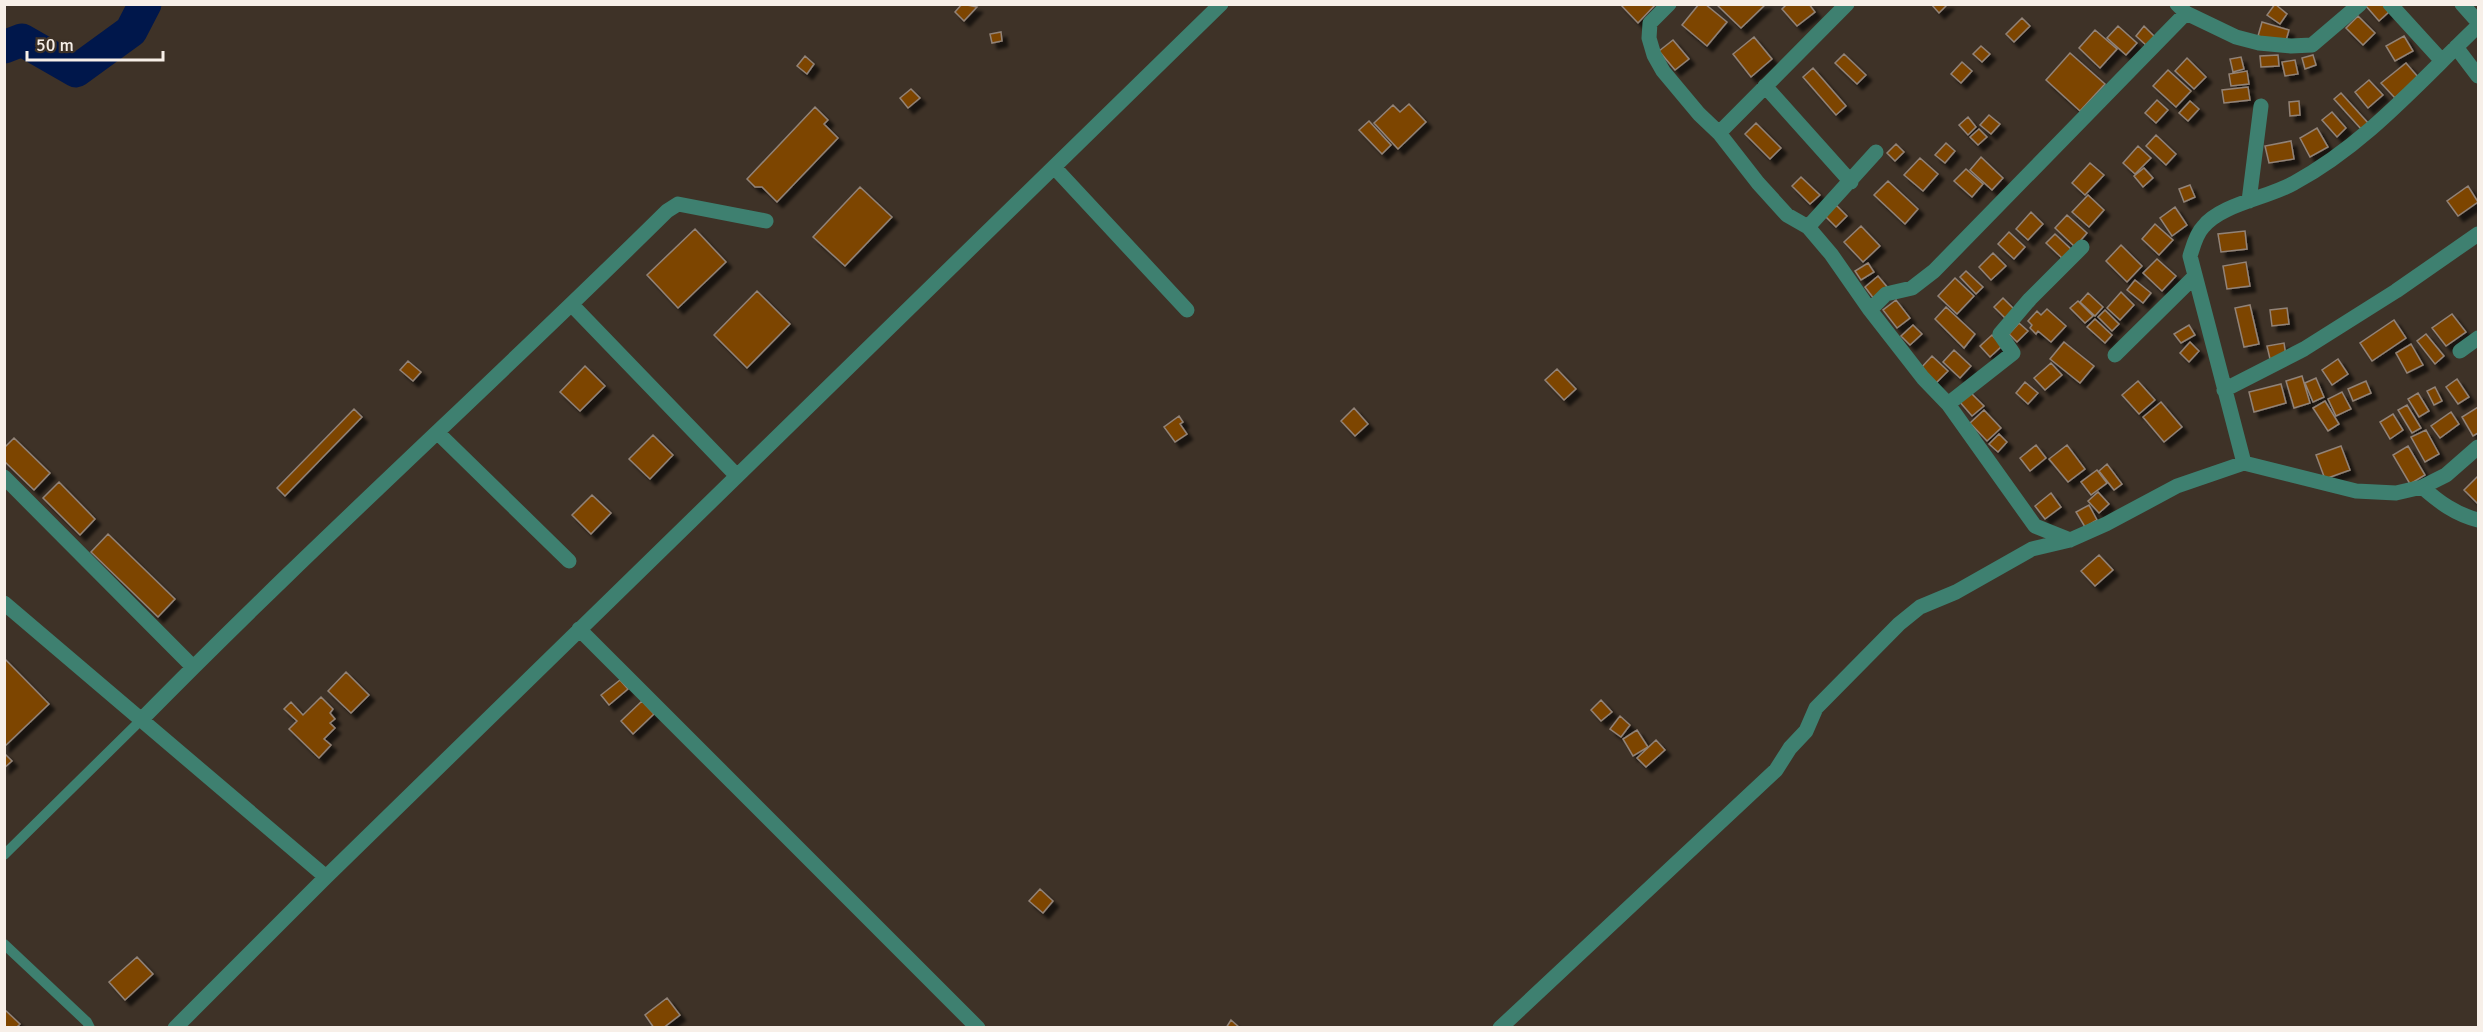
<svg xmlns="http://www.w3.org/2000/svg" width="2483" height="1032" viewBox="0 0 2483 1032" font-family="Signika,sans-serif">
<defs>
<filter id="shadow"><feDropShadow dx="5.5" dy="5.5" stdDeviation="1.5" flood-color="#0009"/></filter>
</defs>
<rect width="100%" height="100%" fill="#3e3227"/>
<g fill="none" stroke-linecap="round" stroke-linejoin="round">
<!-- river -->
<path stroke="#00174b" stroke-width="33" d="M4,47L22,40L76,71L131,31L145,4"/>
</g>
<!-- building -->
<path fill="#7d4504" stroke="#928377" stroke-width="1.5" filter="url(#shadow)" d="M962,4L977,7L964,21L955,12Z
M1620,4H1656L1638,23Z
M1699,4H1705L1727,22L1707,46L1682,25Z
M1716,4H1766L1741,28Z
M1787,4H1809L1815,12L1797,26L1782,9Z
M1931,4H1948L1939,13Z
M2275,4L2287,14L2280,24L2267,15Z
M2368,4H2384L2390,11L2379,21L2366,6Z
M2358,16L2375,33L2363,45L2346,28Z
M2022,18L2030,26L2014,42L2006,34Z
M2262,22L2289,30L2285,44L2258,36Z
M2118,26L2137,43L2126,55L2107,38Z
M2144,26L2155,37L2147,46L2136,36Z
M2095,30L2117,49L2100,68L2079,48Z
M1001,32L1002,41L992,43L990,34Z
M2404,36L2413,51L2395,61L2386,46Z
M1754,37L1772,59L1751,77L1733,54Z
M1673,40L1689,59L1675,70L1659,51Z
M1981,46L1990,54L1982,62L1973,54Z
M2070,53L2105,84L2080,111L2046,80Z
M1844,54L1866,75L1857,84L1835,63Z
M2278,55L2279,66L2261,67L2260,56Z
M2313,55L2316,65L2305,69L2302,58Z
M805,56L814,64L807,74L797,66Z
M2241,57L2244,69L2233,72L2230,59Z
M2187,58L2206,77L2194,89L2175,71Z
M2295,60L2298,74L2285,76L2282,62Z
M1962,62L1972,71L1961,83L1951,74Z
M2406,63L2418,77L2395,98L2381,83Z
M1813,68L1846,106L1836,115L1803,77Z
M2168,70L2191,91L2176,107L2153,86Z
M2247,71L2249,84L2231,86L2229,74Z
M2369,80L2383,95L2368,108L2355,92Z
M2248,87L2250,100L2224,103L2222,90Z
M911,89L920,98L908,108L900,98Z
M2341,93L2369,124L2362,130L2334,99Z
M2157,100L2168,110L2156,123L2145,113Z
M2190,101L2199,109L2188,121L2179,113Z
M2299,101L2300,115L2290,116L2289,102Z
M1409,104L1426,122L1398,149L1374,123L1393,105L1400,112Z
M815,107L828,120L824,124L838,138L777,202L762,187H755L747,179Z
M2332,112L2346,128L2337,137L2322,120Z
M1989,115L2000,124L1991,134L1980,125Z
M1968,117L1976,127L1968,135L1959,125Z
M1369,121L1391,145L1382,154L1359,130Z
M1756,123L1781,148L1770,159L1745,134Z
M2317,128L2328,147L2310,157L2300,138Z
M1979,129L1987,137L1978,145L1970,137Z
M2156,135L2176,154L2166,165L2146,146Z
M2291,141L2294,159L2269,163L2265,146Z
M1946,143L1955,151L1945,163L1935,155Z
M1896,144L1904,152L1895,161L1887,153Z
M2138,146L2151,158L2135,174L2123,163Z
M1981,157L2003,178L1992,190L1970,170Z
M1920,158L1938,174L1923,191L1904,175Z
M2090,163L2104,175L2085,195L2072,183Z
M2144,168L2153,178L2143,187L2134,176Z
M1966,169L1983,184L1972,197L1954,181Z
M1801,177L1820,195L1810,204L1792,186Z
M1888,181L1918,209L1905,224L1874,195Z
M2190,185L2195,197L2184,202L2179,189Z
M2468,186L2478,202L2458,216L2447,201Z
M860,187L892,217L845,266L813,237Z
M2088,195L2104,210L2089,227L2072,212Z
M1836,205L1847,216L1836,227L1825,216Z
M2175,207L2187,225L2172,236L2160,218Z
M2031,212L2043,224L2028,240L2016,229Z
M2067,215L2087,233L2075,247L2055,228Z
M2155,224L2173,240L2159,255L2142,239Z
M1861,226L1880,246L1863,262L1844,242Z
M695,229L726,262L678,308L647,275Z
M2245,231L2247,249L2221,252L2218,234Z
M2009,232L2025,247L2014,259L1998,244Z
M2055,234L2072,250L2063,259L2046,243Z
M2121,245L2142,266L2127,282L2106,261Z
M1993,253L2006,266L1991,280L1979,267Z
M2157,259L2176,276L2162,291L2143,273Z
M2246,262L2250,286L2227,289L2223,266Z
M1868,263L1874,272L1861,280L1855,271Z
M1966,271L1983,287L1976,294L1960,277Z
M1878,276L1888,288L1874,299L1865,287Z
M1955,278L1974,296L1957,314L1938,296Z
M2135,280L2151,293L2143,303L2127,290Z
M757,291L790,324L747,368L714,335Z
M2121,292L2134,305L2120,320L2107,308Z
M2088,293L2103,307L2095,316L2080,302Z
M2003,298L2015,310L2006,319L1994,307Z
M1896,300L1910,318L1897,328L1883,310Z
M2078,301L2093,316L2085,323L2070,308Z
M2250,305L2259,344L2244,347L2235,308Z
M1946,307L1975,334L1964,348L1935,319Z
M2287,308L2289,324L2272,326L2270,310Z
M2047,309L2066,326L2051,342L2038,331L2036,334L2030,328L2032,325L2028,321L2037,311L2041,315Z
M2105,310L2119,324L2112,331L2098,317Z
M2452,314L2466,332L2446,346L2432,328Z
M2095,319L2112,335L2105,343L2087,327Z
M2394,320L2406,338L2372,361L2360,343Z
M2019,323L2028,331L2017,342L2009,334Z
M1913,325L1922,334L1910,345L1901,336Z
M2189,325L2195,335L2181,343L2174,334Z
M2426,334L2444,356L2435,364L2417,341Z
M1992,335L2002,346L1990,357L1980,346Z
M2064,342L2094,366L2080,383L2050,359Z
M2190,342L2199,351L2189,362L2180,353Z
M2284,343L2286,356L2270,359L2267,346Z
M2411,344L2423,365L2407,373L2396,353Z
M1954,350L1971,366L1960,378L1943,362Z
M1932,356L1948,371L1936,383L1920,369Z
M2338,359L2348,374L2332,385L2322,370Z
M408,361L421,372L413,381L400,370Z
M2051,363L2062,375L2045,390L2034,378Z
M585,366L605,386L580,411L560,392Z
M1557,369L1576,389L1564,400L1545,380Z
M2302,376L2310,403L2294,408L2286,381Z
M2316,378L2324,397L2313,402L2305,383Z
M2457,379L2469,397L2458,404L2446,387Z
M2138,381L2155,400L2139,414L2122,395Z
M2366,381L2371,393L2353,401L2348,389Z
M2025,382L2038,393L2028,404L2016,393Z
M2281,384L2286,403L2254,412L2249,392Z
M2435,387L2442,401L2434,405L2427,391Z
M1969,391L1984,406L1972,416L1959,401Z
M2342,392L2351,409L2336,416L2328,399Z
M2418,393L2429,411L2419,417L2408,399Z
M2325,401L2339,424L2328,431L2313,408Z
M2161,402L2182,427L2164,442L2143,417Z
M2407,405L2421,428L2412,433L2398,410Z
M2478,407V433L2473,436L2462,417Z
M1354,408L1368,424L1355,436L1341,421Z
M354,409L362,417L285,496L277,488Z
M1984,410L2001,428L1987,441L1970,423Z
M2451,412L2459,424L2440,438L2431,426Z
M2393,414L2403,430L2390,439L2380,422Z
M1179,416L1183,422L1180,424L1187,434L1175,442L1164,427Z
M2426,430L2439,454L2425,462L2411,437Z
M1999,434L2007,442L1998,452L1989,444Z
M653,435L673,455L650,479L629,459Z
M14,438L50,473L34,490L4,461V448Z
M2036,445L2046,458L2030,471L2020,458Z
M2067,445L2085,469L2068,482L2049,459Z
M2341,446L2350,470L2325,479L2316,455Z
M2408,446L2425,475L2410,484L2393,455Z
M2107,464L2122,484L2114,490L2099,471Z
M2097,470L2107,483L2091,495L2081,482Z
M2478,476V504L2464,490Z
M59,482L95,519L80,535L43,498Z
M2098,492L2109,504L2099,513L2088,501Z
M2051,493L2061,507L2045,519L2035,506Z
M592,495L611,513L591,534L572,515Z
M2089,505L2097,520L2085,527L2076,512Z
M108,534L175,599L158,617L91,552Z
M2099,555L2113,570L2095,586L2081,571Z
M4,658L49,704L4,747Z
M346,672L369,695L351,713L328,691Z
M620,680L628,689L609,705L601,695Z
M321,697L333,709L330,713L335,719L330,723L335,728L324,739L331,745L319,758L289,729L297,721L284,709L291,702L303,715Z
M1601,700L1612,712L1601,721L1591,710Z
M642,701L654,714L633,734L621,721Z
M1620,716L1630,725L1621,737L1610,729Z
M1637,730L1648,747L1633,756L1623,739Z
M1656,740L1665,750L1646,767L1637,758Z
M4,753L12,761L4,768Z
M1040,889L1053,901L1043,913L1029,901Z
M137,957L153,974L125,1000L109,982Z
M667,998L680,1015L663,1028H654L645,1015Z
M4,1009L20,1024L16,1028H4Z
M1231,1020L1240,1028H1226Z"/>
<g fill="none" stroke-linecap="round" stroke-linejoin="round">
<!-- lane -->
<path stroke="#3e8070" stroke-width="10" d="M4,855L142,719
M4,944L87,1022L90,1028"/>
<!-- street -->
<path stroke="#3e8070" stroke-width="15" d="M1669,4L1650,23L1649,38L1654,55L1663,71L1699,114L1719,133L1758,183L1787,215L1808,227L1831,254L1870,310L1923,378L1948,404L2035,526L2070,540
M2390,4L2442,61
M2462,4L2478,22
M2186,13L2236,37L2259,43L2291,46L2312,45L2360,4
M2456,47L2478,76
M1765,86L1851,182
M1719,133L1847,4
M1054,167L1187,310
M2249,201L2261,106
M1808,227L1876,152
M572,305L737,476
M1870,310L1886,294L1912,288L1934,271L2186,13L2177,4
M2460,351L2478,338
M2115,355L2195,276
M2224,390L2304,349L2396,291L2478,234
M1948,404L2013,353L2000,334L2030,299L2082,247
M438,433L569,561
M2244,463L2190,256C2193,247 2196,234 2203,227C2221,204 2268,198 2294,183C2366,144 2419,82 2478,26
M4,477L193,667
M2422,487C2439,502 2455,514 2478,520
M4,603L326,877
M579,629L978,1028
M142,719C313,545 494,382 667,211L678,204L766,221
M175,1028L326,877L1221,4
M1500,1028L1776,770L1790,748L1806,731L1816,708L1899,624L1920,607L1956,592L2032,549L2070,540L2106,524L2177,486L2244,463L2356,491L2396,493L2422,487L2446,475L2478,447"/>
</g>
<!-- border -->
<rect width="2483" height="1032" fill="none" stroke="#f7efe8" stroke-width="12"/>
<!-- scale -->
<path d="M27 51v9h136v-9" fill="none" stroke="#f7efe8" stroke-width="3"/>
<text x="36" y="51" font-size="18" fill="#f7efe8" stroke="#3e3227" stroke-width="4.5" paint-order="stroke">50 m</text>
</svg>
